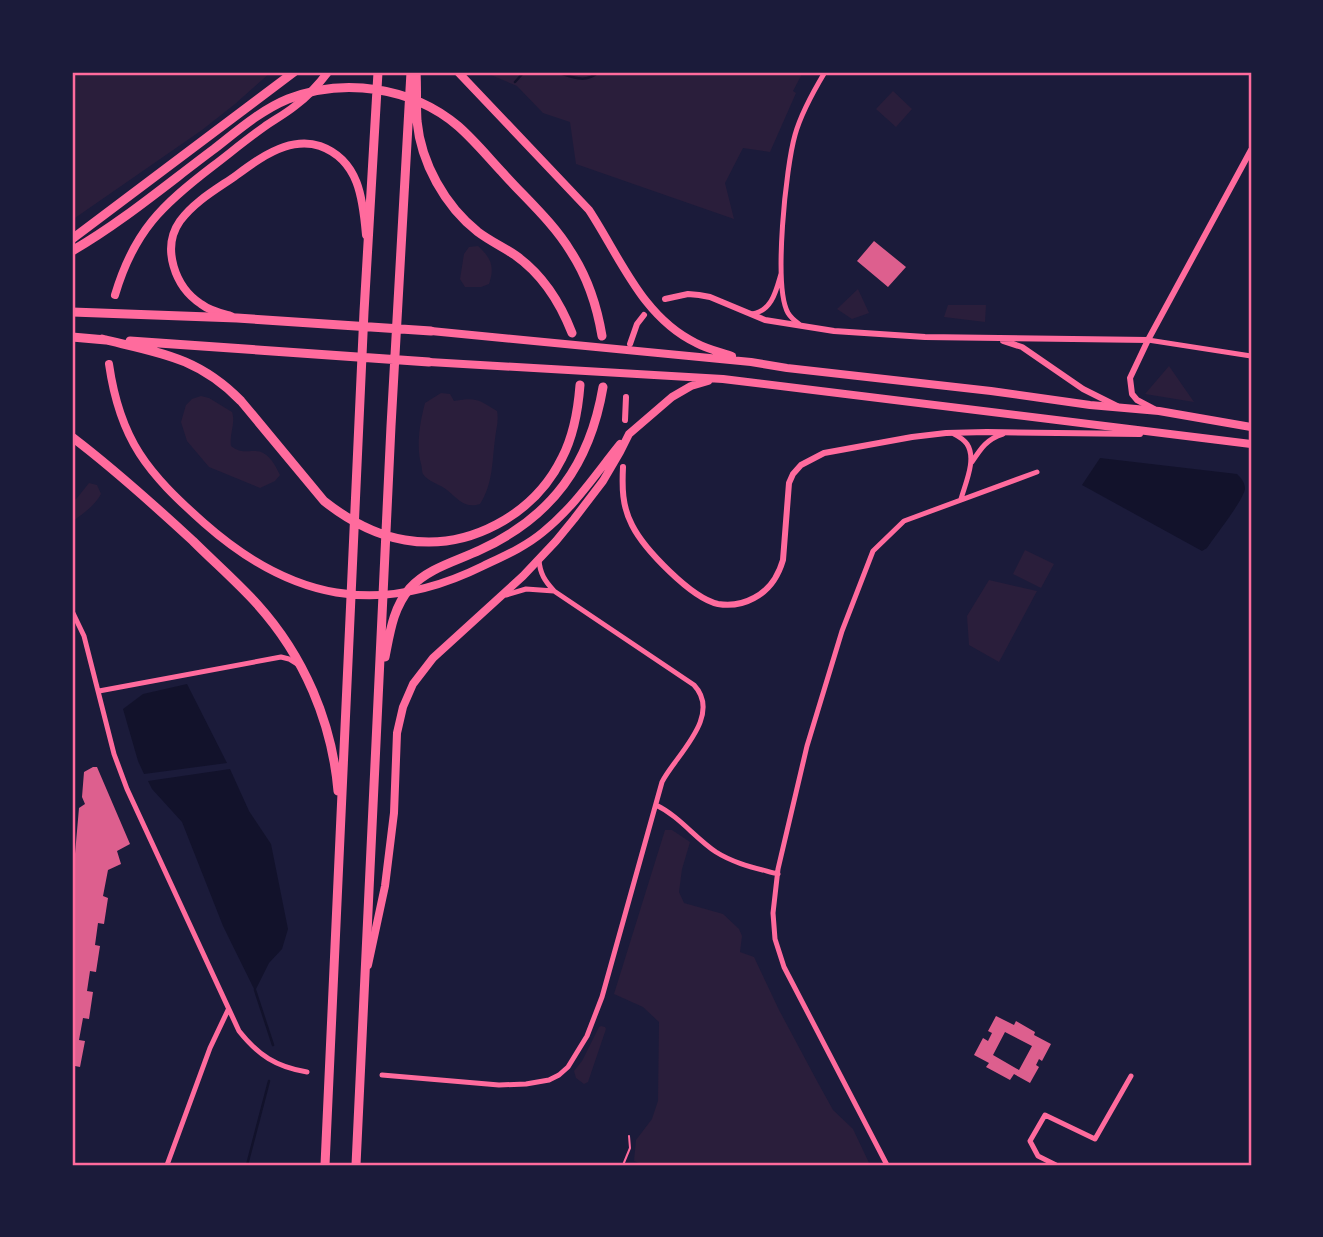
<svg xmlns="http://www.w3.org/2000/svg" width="1323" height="1237" viewBox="0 0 1323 1237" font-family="'Crimson Pro',serif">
<rect width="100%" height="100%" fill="#1b1b3a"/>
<!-- green -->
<path fill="#2a1e3b" d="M72,72H271L235,104L202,130L72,220Z
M484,72H803L793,91L796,93L770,152L743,148L725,183L734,219L576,164L570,122L543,113L517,86Z
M893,91L912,109L896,127L876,109Z
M478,246C491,258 495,266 489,284L481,287H465L460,279L464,254L469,247Z
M858,289L869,313L852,319L837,309Z
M948,305H986L985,322L944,317Z
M1169,366L1194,402L1145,394Z
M441,393L450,394L454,401C476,397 478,399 497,411C499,421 496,429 495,439C492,462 493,484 480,504C465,509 458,499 447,490C440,484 428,482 423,474C422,473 422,466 421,464C416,445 420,422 425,403Z
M201,396L209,398L232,412C236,424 229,433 231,446C240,453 244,451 254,451C267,450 275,464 280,475L275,481L260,488L209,467L187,441L181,422L186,405L192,399Z
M89,483L97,485L101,494C93,508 83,513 72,522V502L77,498Z
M1025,550L1054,564L1041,588L1013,574Z
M989,580L1037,591L999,662L969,645L967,616Z
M665,830H672L690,842L682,869L679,892L684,903L723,914L739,929L742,936L740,952L754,957L779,1010L817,1081L833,1110L853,1129L870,1165H644L634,1161L636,1140L652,1119L658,1101L659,1022L643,1007L614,994Z
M601,1026L605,1027L606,1029L588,1082L584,1084L576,1078L574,1071L582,1061L599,1027Z"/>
<!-- water -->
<path fill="#12122b" d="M1100,458L1237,474C1241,478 1245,482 1245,489C1243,501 1215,536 1207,548L1202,551L1082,485Z
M187,684L227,763L144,774L138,761L123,709L143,694Z
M230,769L249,811L271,844L288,929L282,949L269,963L255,991L223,926L182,822L152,789L148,781Z"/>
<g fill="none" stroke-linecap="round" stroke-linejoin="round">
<!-- stream -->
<path stroke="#12122b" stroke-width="2.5" d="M556,72C573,77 584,84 599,72
M515,82L524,72
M255,990L273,1045
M247,1165L269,1081"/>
</g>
<!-- building -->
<path fill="#dd5f8e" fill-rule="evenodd" d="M874,241L906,267L888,287L857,261Z
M93,767H97L130,844L117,851L121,864L108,870L103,896L108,898L104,924L98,923L95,945L100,946L96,972L90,971L87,991L93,992L89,1019L83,1018L79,1040L85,1041L80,1067L75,1066L73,1074H72V888L79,808L85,804L82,797L84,772Z
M996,1016L1014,1025L1016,1021L1035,1032L1034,1035L1051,1044L1042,1061L1039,1059L1036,1065L1039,1067L1030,1083L1014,1074L1010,1080L986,1067L989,1063L974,1055L983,1038L988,1041L992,1033L988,1031ZM1005,1032L1032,1046L1019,1070L993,1055Z"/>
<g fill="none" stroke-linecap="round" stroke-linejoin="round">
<!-- path -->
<path stroke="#ff6b9d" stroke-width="2" d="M778,72L784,73
M623,1165L630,1148L629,1136"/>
<!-- minor -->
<path stroke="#ff6b9d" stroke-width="5" d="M752,314C772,311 776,291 781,274
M799,324C795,321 791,318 788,313C773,287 786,166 795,135C801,113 813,92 825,72
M1148,340L1251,356
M954,434C958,436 964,440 967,444C977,459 965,484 961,499
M972,462C981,448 987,439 1003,434
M506,595L526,589L554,591
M72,611L84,636L114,754L127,789L239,1031C258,1055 276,1067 307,1072
M99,691L281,657L289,659L297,664
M656,805C679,816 695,838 716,852C735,864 756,868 778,874
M382,1075L499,1085L526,1084L549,1080L559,1075L568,1067L587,1036L602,997L662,782C675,756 723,716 694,685L554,591C545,581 540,574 539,560
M167,1165L210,1048L228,1010
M887,1165L784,967L775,939L773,913L778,869L807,746L842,631L873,551L904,521L1037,472
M1056,1165L1038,1156L1030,1141L1045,1115L1095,1139L1131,1076"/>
<!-- tertiary -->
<path stroke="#ff6b9d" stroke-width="6" d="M665,299L688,294L699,295L710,297L765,320L834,331L925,337L1148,340
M1003,341L1022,347L1083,389L1117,406
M630,344L637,324L644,315
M1154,409L1137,400L1132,394L1130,378L1148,340L1251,150
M625,420L626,397
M623,467C622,487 622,506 632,525C644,549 691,598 718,604C730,606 743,604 754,598C770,590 778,577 783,560L789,483L793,474L801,465L824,453L912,437L946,433L987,432L1140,434"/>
<!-- primary -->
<path stroke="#ff6b9d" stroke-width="8" d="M458,72L589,210C620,257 642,317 696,343C707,349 720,352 732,356
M115,295C134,231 162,205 213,166C230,153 247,139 264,127C274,120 285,114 295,106C308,96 319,84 328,72
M231,316C220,313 210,311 201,304C175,287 161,248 180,221C194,202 215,190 234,177C249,166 266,153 284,147C296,143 308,142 320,146C359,160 363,199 366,235
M431,331L751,362L787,368L991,391L1090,405L1159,411L1251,427
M429,362L723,379L1251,444
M109,364C120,441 148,473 204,523C290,599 378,618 483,566C504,556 525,547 543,532C574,507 595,475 620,444
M368,965L385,886L394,813L397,733L403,707L413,684L433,658L523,576L556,541L574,519L603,481L620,452L629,434L672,397L691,386L708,381"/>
<!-- trunk -->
<path stroke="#ff6b9d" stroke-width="9" d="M416,72C417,88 416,104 417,121C421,163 445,206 478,232C490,241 503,247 515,255C542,274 560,302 572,333
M72,239L294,72
M72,251C122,222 167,184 214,149C237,131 261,110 288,99C344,77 412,87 458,126C474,140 488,157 502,172C525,198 553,222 571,252C588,278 597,306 602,336
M72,312L237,318L431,331
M72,337L106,340
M102,339C160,353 198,357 241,401L324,501C348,520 375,535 405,540C468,551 534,515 562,458C574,435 578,411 580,385
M130,341L429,362
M72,437C114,469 154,505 193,541C214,562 237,582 257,604C304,656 332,722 338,791
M385,657C390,632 393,608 410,588C428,568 457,561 480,550C552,517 590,464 603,387
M325,1165L364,312L378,72
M356,1165L391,426L411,72"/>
</g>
<!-- border -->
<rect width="1323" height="1237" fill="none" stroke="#1b1b3a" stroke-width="147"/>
<rect x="74" y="74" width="1176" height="1090" fill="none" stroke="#ff6b9d" stroke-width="2.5"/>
</svg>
